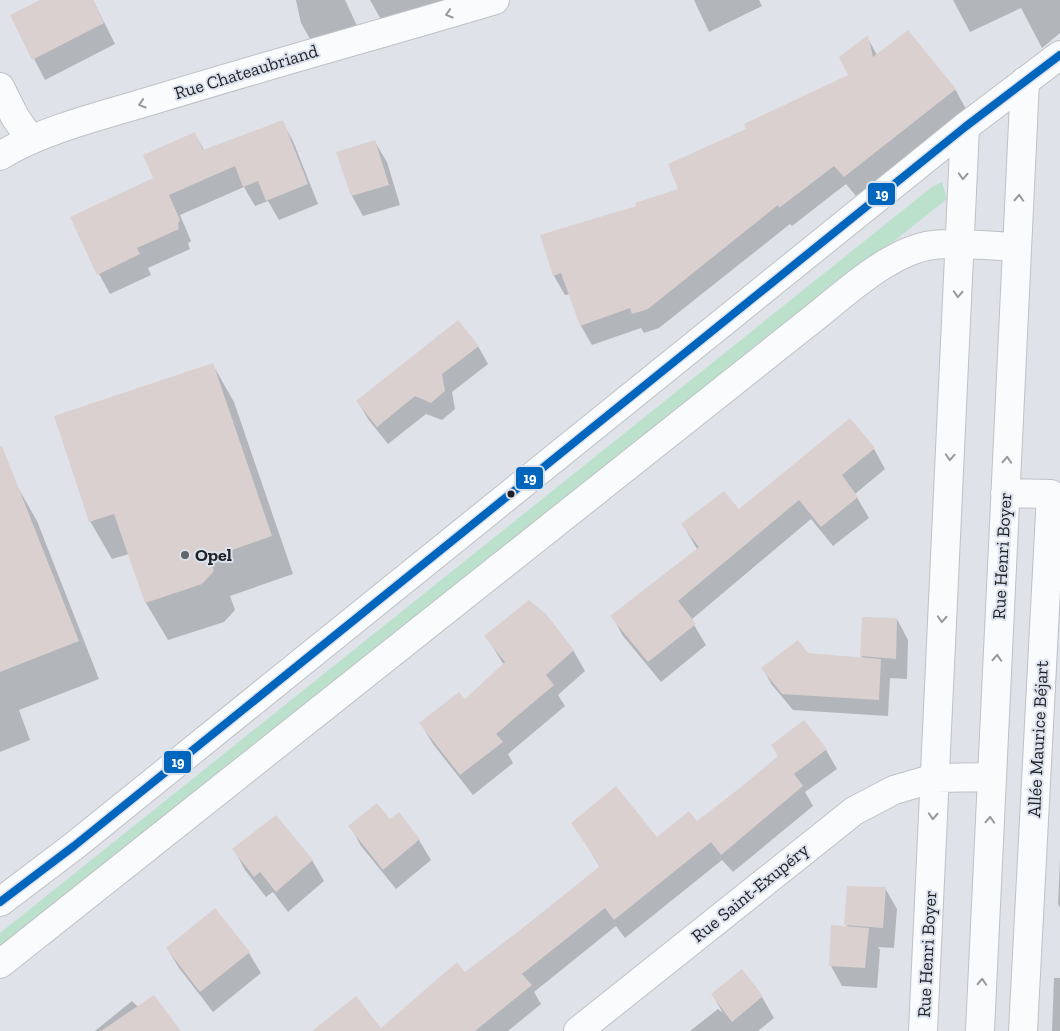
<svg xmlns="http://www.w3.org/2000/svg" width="1060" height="1031" viewBox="0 0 1060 1031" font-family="'Zilla Slab',serif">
<rect width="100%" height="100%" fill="#dfe3e9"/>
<!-- green -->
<path fill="#bbe1cc" d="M942,182L947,199L0,952V933L932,187Z"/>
<!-- shadow -->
<path fill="#0003" d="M42,0H93L115,44L45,80L12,16Z
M296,0H345L360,32L313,44L301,23Z
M370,0H447L384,25Z
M694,0H759L762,6L709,32Z
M953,0H1060V33L1042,48L1021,8L970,32Z
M867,37L877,55L955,89L966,109L856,196L846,184L792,226L790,224L659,328L644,333L641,328L592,345L581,326L570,294L565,295L554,276L542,236L637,207L680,190L747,130L850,76Z
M282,121L293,141L318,204L279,220L268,201L255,206L244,187L180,215L191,241L188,243L190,249L148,268L151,275L110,294L99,274L154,179L195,134L204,150Z
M375,142L387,162L400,205L363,216L352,196L338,153Z
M478,346L488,364L452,392L455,409L442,420L426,414L388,444L368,419L358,402Z
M213,365L234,402L293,574L230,596L235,610L224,622L168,640L146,603L129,554L112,559L90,521Z
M874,449L885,469L855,494L869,518L833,546L811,519L691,620L706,645L661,682L623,636L612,616L697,549L683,525L738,511Z
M16,484L37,521L99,679L19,710L30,740L0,752V490Z
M897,619L908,640L907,679L890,678L888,716L793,710L772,685L763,669L808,654L863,659L861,656Z
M486,636L573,650L585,671L558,695L565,706L508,754L513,763L473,795L433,744L421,724L465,701L504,665Z
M803,722L826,750L837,769L805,792L813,806L733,872L722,860L625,938L616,926L534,992L541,1004L508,1031H314L381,1029L465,974L600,867L573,823L657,838L697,823L780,757Z
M399,814L419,840L431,860L396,889L361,846L350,826L390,820Z
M234,849L312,860L324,881L288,912L273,892L266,897L245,870Z
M1060,859V908L1058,904Z
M885,888L897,909L894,948L878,947L880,950L877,988L842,986L831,966L848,928L846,924Z
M215,910L249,953L261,973L213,1012L179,968L167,948Z
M741,971L762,997L774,1018L758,1031H690L718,1009L723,1013L712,994Z
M1054,978H1060V1031H1052Z
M132,1001L138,1007L179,1031H95Z"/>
<!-- building -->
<path fill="#dad0d0" d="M40,0H93L104,23L32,60L10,15Z
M908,30L956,89L844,177L834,166L779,208L778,205L648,309L632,314L630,308L580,326L561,273L553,276L540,235L636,206L635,203L678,189L668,164L746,129L744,124L848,75L839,57L868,35L873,57Z
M283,120L308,184L266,201L258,181L243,187L235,166L169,195L180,220L178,223L179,229L137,248L140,254L97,275L70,217L153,178L143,155L195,132L203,150Z
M375,140L389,185L351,196L336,152Z
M458,320L479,346L442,374L445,391L431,403L415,396L377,427L356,401Z
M213,363L272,536L209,558L214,571L202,584L145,603L114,514L89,522L54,416Z
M850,418L875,448L842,475L858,497L821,527L799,500L678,601L696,624L648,662L610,616L699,547L681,524L724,491L739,509Z
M0,446H2L79,641L0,672Z
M529,600L546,614L574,650L546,675L554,685L496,734L503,742L460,775L419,723L459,692L465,699L505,662L484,636Z
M862,617L897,618L896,659L860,656Z
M798,640L808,653L881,659L879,700L782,694L761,668Z
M804,720L827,749L794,774L803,786L721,855L711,842L614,920L605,908L522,974L532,985L475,1031H312L356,996L381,1028L457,962L465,972L532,921L600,866L571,823L616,786L657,837L689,811L697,821L741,787L778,756L771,745Z
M377,803L390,819L399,812L420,839L383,870L348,826Z
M276,815L313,860L276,892L260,872L254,877L232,849Z
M847,886L886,887L883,928L844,925Z
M215,908L250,952L200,992L166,948Z
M831,925L869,928L865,968L829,966Z
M742,969L763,996L732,1022L711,994Z
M154,995L181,1031H101Z"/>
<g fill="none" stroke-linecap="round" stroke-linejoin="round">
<defs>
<path id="minor" d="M0,87L15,117L31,140
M0,156C42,129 112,113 160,98C272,64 384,33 495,0
M1005,493L1051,494L1023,1031
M0,964L805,325C839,299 889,250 933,245C960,242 990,246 1017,247
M578,1031L854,811L894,790L935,778L992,777
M923,1031L965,127
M980,1031L1025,81"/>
<path id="major" d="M0,902L74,846L965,127L1060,55"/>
</defs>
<!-- minor casing -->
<use href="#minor" stroke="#bec1c6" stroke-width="30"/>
<!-- major casing -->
<use href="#major" stroke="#bec1c6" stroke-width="30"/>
<!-- minor -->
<use href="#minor" stroke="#fafbfc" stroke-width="28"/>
<!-- major -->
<use href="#major" stroke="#fafbfc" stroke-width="28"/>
<defs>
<path id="bus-1" d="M0,902L74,846L965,127L1060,55"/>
</defs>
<!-- bus-1 casing -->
<use href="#bus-1" stroke="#dbe2ed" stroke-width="11"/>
<!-- bus-1 -->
<use href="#bus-1" stroke="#0065bd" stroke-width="8"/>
</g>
<!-- one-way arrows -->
<defs><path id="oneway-chevron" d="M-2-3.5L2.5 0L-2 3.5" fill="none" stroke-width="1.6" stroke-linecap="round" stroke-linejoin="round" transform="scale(1.25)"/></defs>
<g stroke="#97999b">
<use href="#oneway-chevron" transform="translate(449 14) rotate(163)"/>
<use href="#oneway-chevron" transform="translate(142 104) rotate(163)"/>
<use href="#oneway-chevron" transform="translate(963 176) rotate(93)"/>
<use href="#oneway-chevron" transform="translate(1019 198) rotate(-87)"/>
<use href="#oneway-chevron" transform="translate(958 294) rotate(93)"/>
<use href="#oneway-chevron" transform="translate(950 457) rotate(93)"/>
<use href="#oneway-chevron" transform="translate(1007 460) rotate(-87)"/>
<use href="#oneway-chevron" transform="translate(942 619) rotate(93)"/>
<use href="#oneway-chevron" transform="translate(997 658) rotate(-87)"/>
<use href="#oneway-chevron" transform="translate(933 816) rotate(93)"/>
<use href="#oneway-chevron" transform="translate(990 820) rotate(-87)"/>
<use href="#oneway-chevron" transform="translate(982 982) rotate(-87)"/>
</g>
<!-- markers -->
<circle fill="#1f2225" stroke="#dbe2ed" stroke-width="2" cx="511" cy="494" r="4.5"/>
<circle fill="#62666a" stroke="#dbe2ed" stroke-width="2" cx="185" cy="555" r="5"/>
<g text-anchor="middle" stroke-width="4" stroke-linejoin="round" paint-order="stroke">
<!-- street labels -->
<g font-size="18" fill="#1f2225" stroke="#dbe2ed">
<text transform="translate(246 72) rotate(-17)" y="6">Rue Chateaubriand</text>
<text transform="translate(1002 556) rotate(-87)" y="6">Rue Henri Boyer</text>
<text transform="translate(1038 739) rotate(-87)" y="6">Allée Maurice Béjart</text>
<text transform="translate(750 893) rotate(-39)" y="6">Rue Saint-Exupéry</text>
<text transform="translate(927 954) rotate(-87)" y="6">Rue Henri Boyer</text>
</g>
<!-- poi labels -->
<g font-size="18" font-weight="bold" fill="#1f2225" stroke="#dbe2ed" text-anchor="start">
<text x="195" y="561">Opel</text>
</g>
</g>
<g stroke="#dbe2ed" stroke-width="2">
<rect x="867" y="182" width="29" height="24" rx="5" fill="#0065bd"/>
<rect x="515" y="466" width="29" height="24" rx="5" fill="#0065bd"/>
<rect x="163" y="750" width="29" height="24" rx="5" fill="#0065bd"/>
</g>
<g font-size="14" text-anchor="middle" font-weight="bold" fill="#fff">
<text x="882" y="199">19</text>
<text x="530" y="483">19</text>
<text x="178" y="767">19</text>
</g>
</svg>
